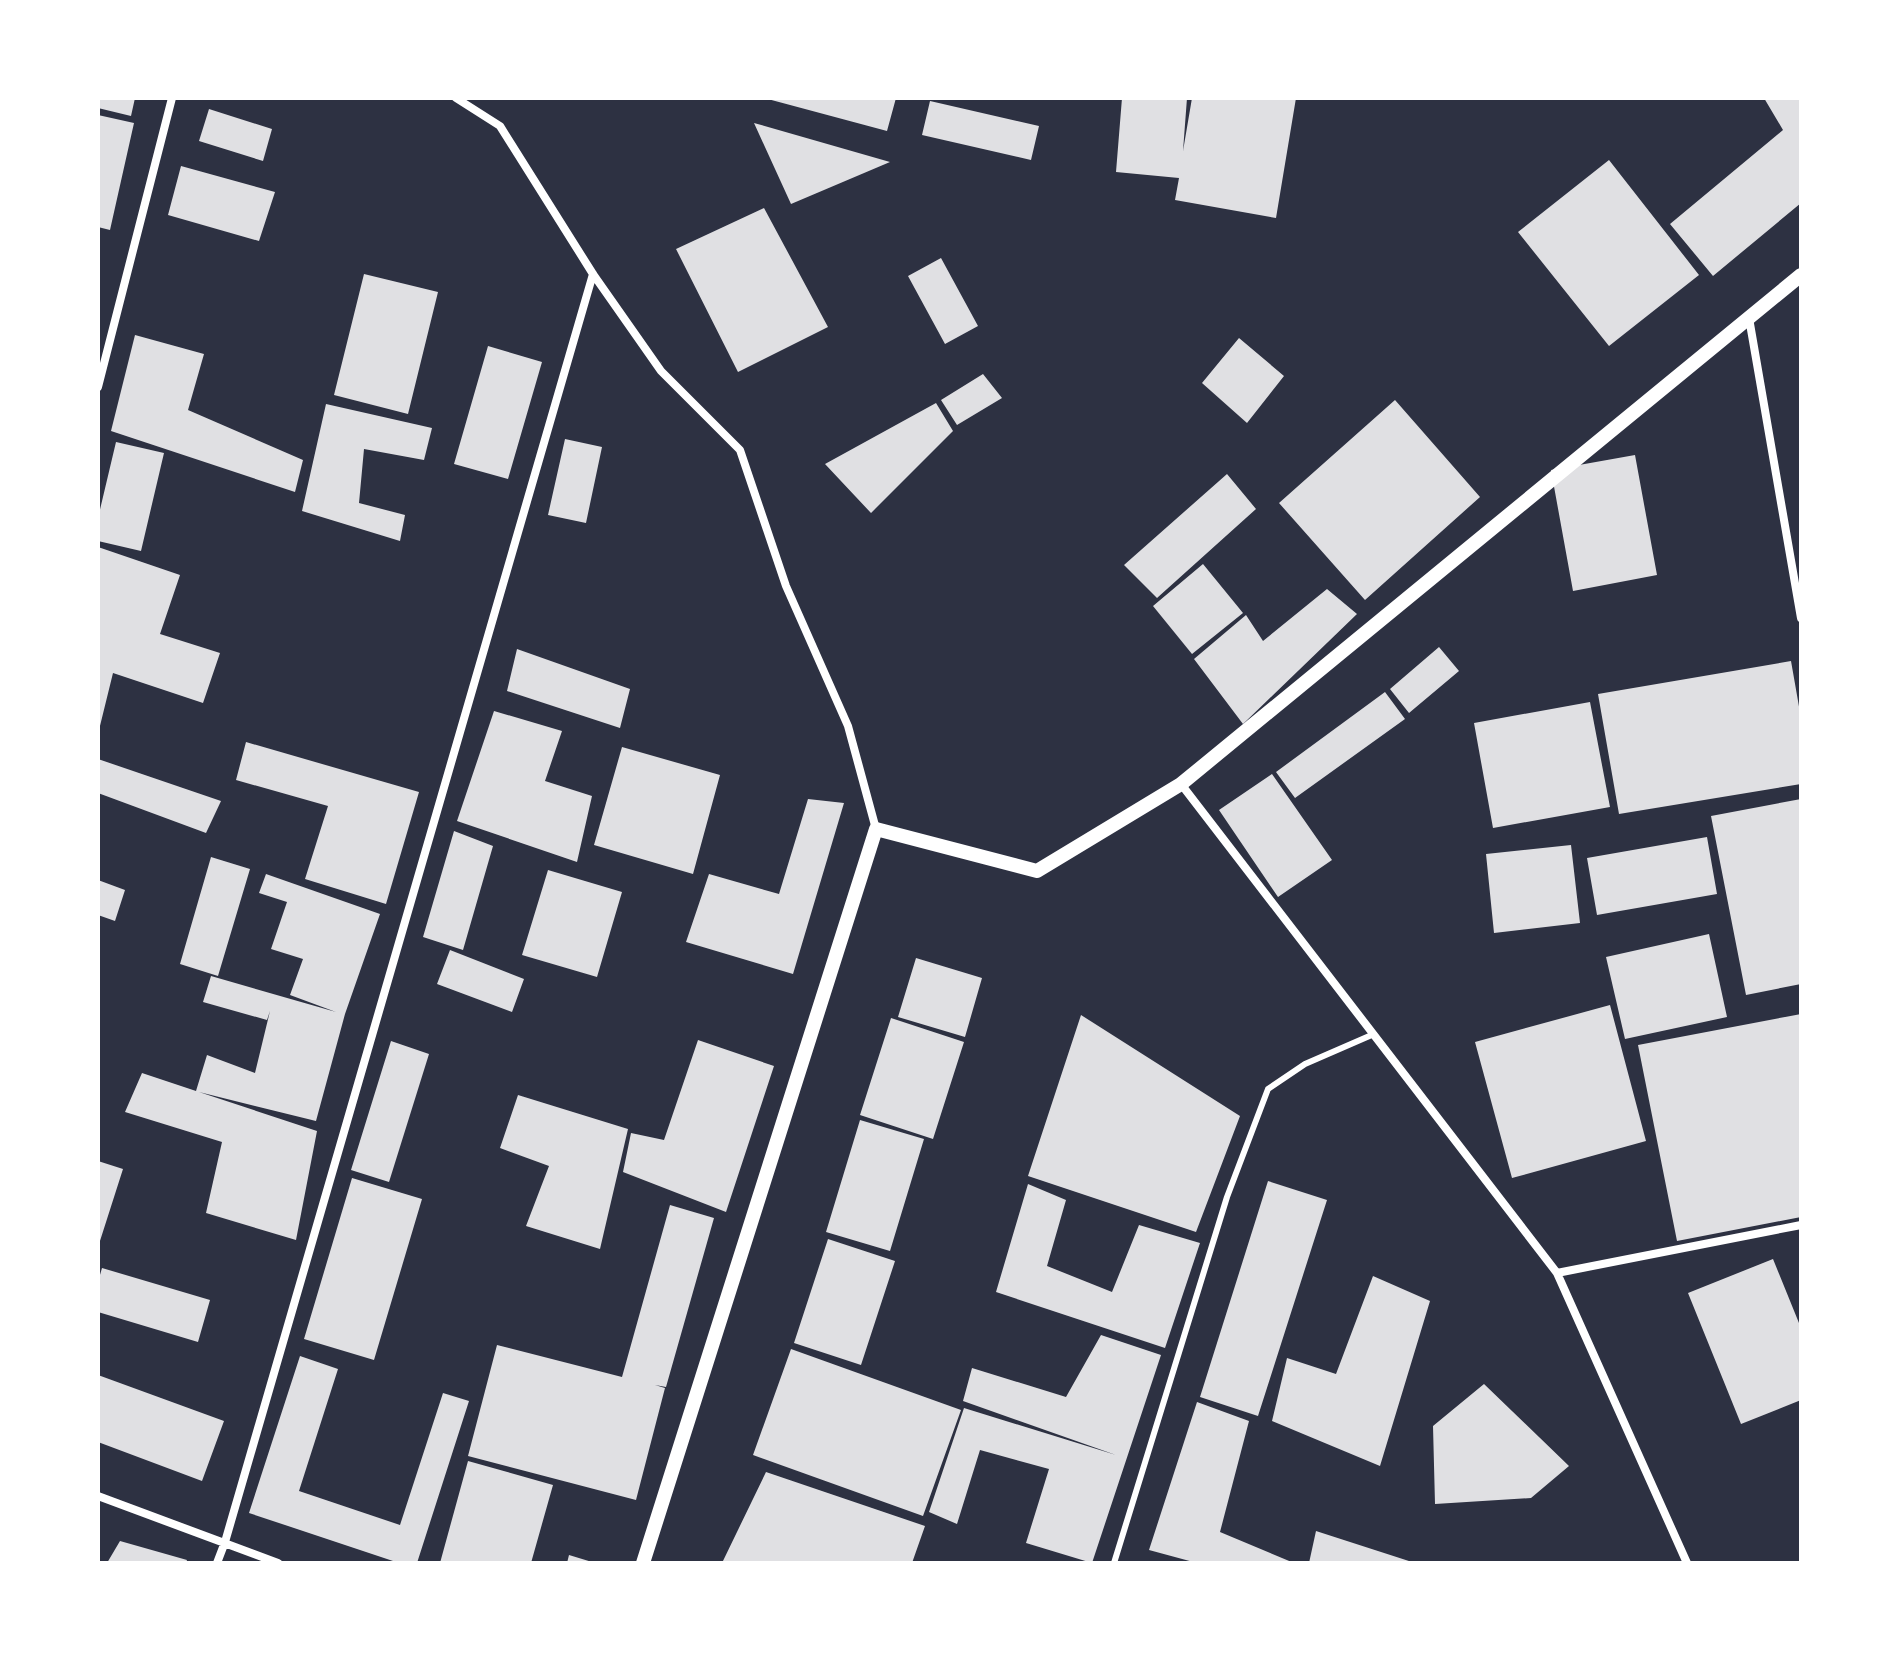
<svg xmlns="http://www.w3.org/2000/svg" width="1899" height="1661" viewBox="0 0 1899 1661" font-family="'Varela Round',sans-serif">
<rect width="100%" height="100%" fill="#2d3142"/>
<!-- building -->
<path fill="#e0e0e3" d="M98,98H135L131,116L98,108Z
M764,98H896L887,131Z
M1122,98H1187L1183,151L1192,98H1296L1276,218L1175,200L1179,178L1116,172Z
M1764,98H1801V203L1713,276L1670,224L1783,130Z
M930,101L1039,126L1031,160L922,135Z
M209,109L272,129L263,161L199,141Z
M98,115L134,123L110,230L98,227Z
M754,123L890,162L791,204Z
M1609,160L1699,275L1609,346L1518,232Z
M181,166L275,192L259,241L168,215Z
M764,208L828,327L738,372L676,249Z
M941,258L978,326L945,344L908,276Z
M364,274L438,292L408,414L334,395Z
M135,335L204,354L188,410L303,460L295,492L111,431Z
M1239,338L1284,376L1247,423L1202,383Z
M488,346L542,362L508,479L454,464Z
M983,374L1002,398L957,425L941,400Z
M1395,400L1480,497L1365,600L1279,503Z
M936,403L953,431L871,513L825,464Z
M326,404L432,428L424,460L364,449L359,503L405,515L400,541L302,511Z
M565,439L602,447L586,523L548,515Z
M116,442L164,453L141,551L98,541V518Z
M1635,455L1657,575L1573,591L1551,470Z
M1227,474L1256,509L1157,598L1124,565Z
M98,547L180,575L160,634L220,653L203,703L113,673L98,734Z
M1203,564L1243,613L1192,654L1153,606Z
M1327,589L1357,614L1243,724L1194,659L1246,615L1263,641Z
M1439,647L1459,671L1409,713L1390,689Z
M517,649L630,689L620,728L507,691Z
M1791,661L1801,718V784L1619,814L1598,694Z
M1385,692L1405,719L1295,798L1276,772Z
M1590,702L1610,807L1493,828L1474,723Z
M494,711L562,731L545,781L592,796L577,862L457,821Z
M246,742L419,792L386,904L305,879L328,806L236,780Z
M622,747L720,775L693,874L594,845Z
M98,759L221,801L206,833L98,793Z
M1272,774L1332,860L1278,897L1219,810Z
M808,799L844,803L793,974L686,942L709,874L779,894Z
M1801,799V984L1746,995L1711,816Z
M454,831L493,846L463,950L423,937Z
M1707,837L1717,894L1597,915L1587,858Z
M1571,845L1580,923L1494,933L1486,854Z
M211,857L250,869L218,976L180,964Z
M548,870L622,892L597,977L522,955Z
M266,874L380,914L345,1014L316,1121L199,1092L317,1131L296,1240L206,1213L222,1142L125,1112L142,1073L196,1091L207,1055L255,1073L270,1011L267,1020L203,1002L211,976L336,1012L290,995L303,959L271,949L287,902L259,893Z
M98,880L125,890L115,921L98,915Z
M1709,934L1727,1017L1625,1039L1606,957Z
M450,950L524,979L512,1012L437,984Z
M916,958L982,978L965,1037L898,1017Z
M1610,1005L1646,1141L1512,1178L1475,1042Z
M1801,1014V1217L1677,1241L1638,1045Z
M1081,1015L1240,1116L1196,1232L1028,1176Z
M891,1018L964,1042L933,1139L860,1115Z
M698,1040L774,1066L726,1212L623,1172L631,1133L664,1140Z
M391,1041L429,1054L389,1182L351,1170Z
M518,1095L628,1129L600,1249L526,1226L549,1166L500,1148Z
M860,1120L924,1139L890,1251L826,1232Z
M98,1161L123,1169L99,1244H98Z
M352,1178L422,1199L374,1360L304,1339Z
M1268,1181L1327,1200L1258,1416L1200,1397Z
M1028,1184L1066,1200L1047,1266L1112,1292L1139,1225L1200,1243L1165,1348L996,1292Z
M670,1205L714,1218L666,1387L655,1385L665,1388L636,1500L468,1456L497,1345L622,1377Z
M828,1239L895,1261L861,1365L794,1343Z
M1773,1259L1801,1328V1400L1741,1424L1688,1293Z
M102,1268L210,1300L198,1342L98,1312V1282Z
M1373,1276L1430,1301L1380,1466L1272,1421L1287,1358L1336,1374Z
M1101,1335L1161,1355L1092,1563L1026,1543L1049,1469L980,1450L957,1524L929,1512L964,1408L1116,1455L963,1401L972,1368L1066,1397Z
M791,1349L961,1410L923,1516L753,1455Z
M300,1356L338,1369L299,1491L400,1525L443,1393L469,1401L417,1563H399L249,1513Z
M98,1375L224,1421L202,1481L98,1442Z
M1484,1384L1569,1466L1531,1498L1435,1504L1433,1426Z
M1197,1402L1249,1421L1220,1532L1294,1563H1197L1149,1550Z
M468,1461L553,1485L531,1563H440Z
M766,1472L925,1526L912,1563H722Z
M1316,1531L1412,1562V1563H1309Z
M120,1541L187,1560L186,1563H107Z
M569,1555L592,1562V1563H567Z"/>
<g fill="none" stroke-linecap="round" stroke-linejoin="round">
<!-- service -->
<path stroke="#fff" stroke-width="6" d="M1114,1563L1227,1197L1268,1089L1305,1064L1374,1034"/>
<!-- minor -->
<path stroke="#fff" stroke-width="8" d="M456,98L500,126L593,274L661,371L740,450L786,586L848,726L876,829
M1749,318L1801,618
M98,387L172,98
M1181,784L1557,1273L1687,1563
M1557,1273L1801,1225
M98,1496L278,1563
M217,1563L225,1542L593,274"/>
<!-- tertiary -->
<path stroke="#fff" stroke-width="14" d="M643,1563L876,829L1037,871L1181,784L1801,275"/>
</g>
<!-- border -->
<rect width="1899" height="1661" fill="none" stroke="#ffffff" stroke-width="200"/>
</svg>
